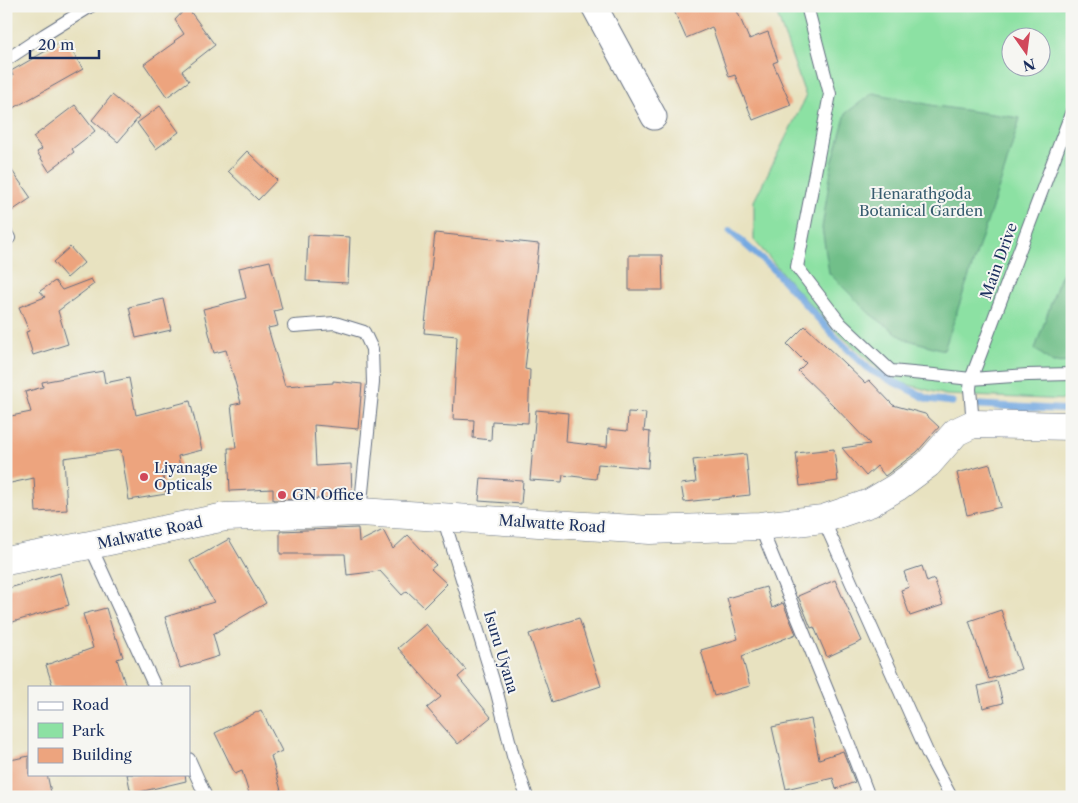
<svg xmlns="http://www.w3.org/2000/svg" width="1078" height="803" viewBox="0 0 1078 803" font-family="'Libre Caslon Text',serif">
<rect width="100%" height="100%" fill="#f6f6f2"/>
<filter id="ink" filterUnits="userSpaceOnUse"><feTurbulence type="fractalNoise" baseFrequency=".02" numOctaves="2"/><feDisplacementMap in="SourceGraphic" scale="10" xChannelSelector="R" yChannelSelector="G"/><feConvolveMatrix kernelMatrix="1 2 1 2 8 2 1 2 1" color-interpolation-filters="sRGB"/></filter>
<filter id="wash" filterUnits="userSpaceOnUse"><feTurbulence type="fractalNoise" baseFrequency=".0096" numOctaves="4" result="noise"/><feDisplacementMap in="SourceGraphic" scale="20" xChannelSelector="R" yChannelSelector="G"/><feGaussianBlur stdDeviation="1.12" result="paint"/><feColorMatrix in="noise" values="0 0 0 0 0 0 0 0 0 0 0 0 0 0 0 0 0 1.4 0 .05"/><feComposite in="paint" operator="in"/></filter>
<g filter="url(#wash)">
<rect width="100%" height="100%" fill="#e8e2c0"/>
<!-- green -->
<path fill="#8ce1a3" stroke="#548880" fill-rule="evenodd" d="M774,6H1072V400L946,395L891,380L837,332L794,287L754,240V201L806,97ZM1010,38H1040V68H1010Z"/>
<!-- forest -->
<path fill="#71bf89" stroke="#467774" d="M873,93L936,106L1020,118L1005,169L944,350L905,339L870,314L829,273L822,228L832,164L846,113Z
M1072,251V362L1053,363L1035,349L1057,286Z"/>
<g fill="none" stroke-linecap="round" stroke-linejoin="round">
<!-- stream -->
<path stroke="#74a9e1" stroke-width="7" d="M730,231L773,269L836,338L870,370L928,399L952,402
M980,405L1072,410"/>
</g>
<g id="blocks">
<!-- building -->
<path fill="#eda47e" d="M672,6H735L749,39L768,32L778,61L773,63L791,105L753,120L735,75L729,77L712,27L686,38Z
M187,7L215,45L182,71L189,81L167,97L144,64L175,42L174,41L184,34L175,20Z
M65,40L83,69L12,109L6,98V80L13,76L11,71Z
M112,95L139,117L118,142L92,120Z
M75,105L95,131L72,149L74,152L49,171L37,152L42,149L33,137Z
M160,106L179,132L156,149L137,123Z
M247,151L277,180L258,200L228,171Z
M6,162L31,198L6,215Z
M435,233L539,244L525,369L530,370L528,423L492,421L491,440L473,438L474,420L453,419L457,336L424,333Z
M308,235L350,237L348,283L306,281Z
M70,247L84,263L67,278L53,262Z
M629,255H662L663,290H629Z
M270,261L282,309L274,311L278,326L268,328L285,386L299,385L300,386L301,385L333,383V381L362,384L358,429L314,425L316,466L351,464L352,497L273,500V489L230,491L228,448H236L231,405L241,403L226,350L214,353L203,309L246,298L239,268Z
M91,279L94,284L58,311L68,344L33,355L26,332L29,331L19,307L45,297L40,291L55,281L62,290Z
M164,299L171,330L136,338L129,307Z
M805,326L865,383L869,380L893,405L925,414L939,427L917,452L885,476L877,466L866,476L842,448L870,444L834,406L798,371L806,363L787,344Z
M103,371L105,383L129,378L136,415L190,401L202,450L178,456L180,467L162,471L166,494L129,500L121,450L64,458L67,510L36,512L34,478L6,484V417L31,412L25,392L43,387L42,382Z
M536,410L568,413L566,442L607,447L608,429L627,431L628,412L646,413L644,431L650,432L648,468L598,464L596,479L563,475L562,482L530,480Z
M834,449L838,481L800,486L796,453Z
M746,454L750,495L684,502L681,484L696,482L693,460Z
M990,464L1001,507L967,515L957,473Z
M481,478L523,481L521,504L479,501Z
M358,528L359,542L383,530L393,549L408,535L436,565L431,569L447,584L424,607L407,591L402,595L380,571L347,575L345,554H280V531Z
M229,539L266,603L213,634L219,656L180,668L165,617L214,602L190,561Z
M922,566L927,582L934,579L943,605L910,616L901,590L909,587L904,572Z
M60,573L69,605L6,624V589Z
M835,580L862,641L827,657L814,627L811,628L798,596Z
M766,587L772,608L783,603L796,634L742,656L750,686L714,696L701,650L738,639L727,598Z
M106,608L115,638H117L123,657L117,659L126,687H53L46,665L93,648L83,614Z
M1001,610L1021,669L989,679L969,621Z
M579,618L601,686L552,702L529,634Z
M426,624L466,670L458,677L491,717L458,744L427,708L441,697L398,648Z
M997,681L1003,703L983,708L978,686Z
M261,710L282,751L271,756L283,797H250L242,771L235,774L215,733Z
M811,719L819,759L843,751L855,782L836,789L833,778L786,789L772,727Z
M29,756V774H47L52,797H6V761Z
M127,774H185L186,781L131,794Z"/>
</g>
</g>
<g filter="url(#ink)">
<use href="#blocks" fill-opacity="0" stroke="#636e80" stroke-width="1"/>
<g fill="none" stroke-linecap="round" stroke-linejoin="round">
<defs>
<path id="service" d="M807,6L830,94L797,267L840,323L891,371L934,375L971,379L1028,375L1072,374
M6,60L44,35L91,6
M6,233L9,238
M294,326L335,323L364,332L372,349L373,383L360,512
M973,424L970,389L971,379L1072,111
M443,517L497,693L513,756L527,797
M823,519L928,754L951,797
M760,526L842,726L869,797
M90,545L155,687
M189,759L206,797"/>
<path id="minor" d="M594,6L654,117"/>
<path id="tertiary" d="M6,561L90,545L225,517L360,512L650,530L760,526L823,519L870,503L897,487L928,464L956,432L973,424L1072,426"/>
</defs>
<!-- service casing -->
<use href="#service" stroke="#636e80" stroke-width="14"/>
<!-- minor casing -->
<use href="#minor" stroke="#636e80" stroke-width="27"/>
<!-- tertiary casing -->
<use href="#tertiary" stroke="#636e80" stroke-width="29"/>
<!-- service -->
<use href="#service" stroke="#fff" stroke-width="12"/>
<!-- minor -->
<use href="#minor" stroke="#fff" stroke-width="25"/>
<!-- tertiary -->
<use href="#tertiary" stroke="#fff" stroke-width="28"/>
</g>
</g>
<!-- markers -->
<g fill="#d1495b" stroke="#f6f6f2" stroke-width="2">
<circle cx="144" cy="477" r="5"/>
<circle cx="282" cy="495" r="5"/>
</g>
<g text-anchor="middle" stroke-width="4" stroke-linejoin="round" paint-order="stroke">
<!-- park labels -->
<g font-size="15" fill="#375c6f" stroke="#f6f6f2">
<text x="921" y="199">Henarathgoda<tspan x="921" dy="17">Botanical Garden</tspan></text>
</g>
<!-- street labels -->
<g font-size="15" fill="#1b2f5e" stroke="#f6f6f2">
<text transform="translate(999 261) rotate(-70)" y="5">Main Drive</text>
<text transform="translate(552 524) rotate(4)" y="5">Malwatte Road</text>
<text transform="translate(150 533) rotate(-12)" y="5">Malwatte Road</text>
<text transform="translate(501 652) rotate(73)" y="5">Isuru Uyana</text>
</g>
<!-- poi labels -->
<g font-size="15" fill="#1b2f5e" stroke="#f6f6f2" text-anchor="start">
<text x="154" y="473">Liyanage<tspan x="154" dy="17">Opticals</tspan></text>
<text x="292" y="500">GN Office</text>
</g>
</g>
<!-- margin -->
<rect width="1078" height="803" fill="none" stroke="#f6f6f2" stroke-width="25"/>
<!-- legend -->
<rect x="28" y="686" width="162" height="90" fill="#f6f6f2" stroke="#9ea6b7"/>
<rect x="38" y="702" width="25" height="8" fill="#ffffff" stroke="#9ea6b7"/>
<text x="72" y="710" font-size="15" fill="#1b2f5e">Road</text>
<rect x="38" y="723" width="25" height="15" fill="#8ce1a3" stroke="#9ea6b7"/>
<text x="72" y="736" font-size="15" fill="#1b2f5e">Park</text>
<rect x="38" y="748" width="25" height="15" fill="#eda47e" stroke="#9ea6b7"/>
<text x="72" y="760" font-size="15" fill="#1b2f5e">Building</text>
<!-- north arrow -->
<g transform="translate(1026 52) rotate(166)"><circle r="24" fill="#f6f6f2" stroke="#9ea6b7"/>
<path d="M0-4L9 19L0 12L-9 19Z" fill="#d1495b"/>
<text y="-8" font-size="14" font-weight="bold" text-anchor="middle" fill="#1b2f5e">N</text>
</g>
<!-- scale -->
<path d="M30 50v8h69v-8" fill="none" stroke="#1b2f5e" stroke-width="2.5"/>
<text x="38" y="50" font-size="15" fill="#1b2f5e" stroke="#f6f6f2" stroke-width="4" paint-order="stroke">20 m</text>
</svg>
